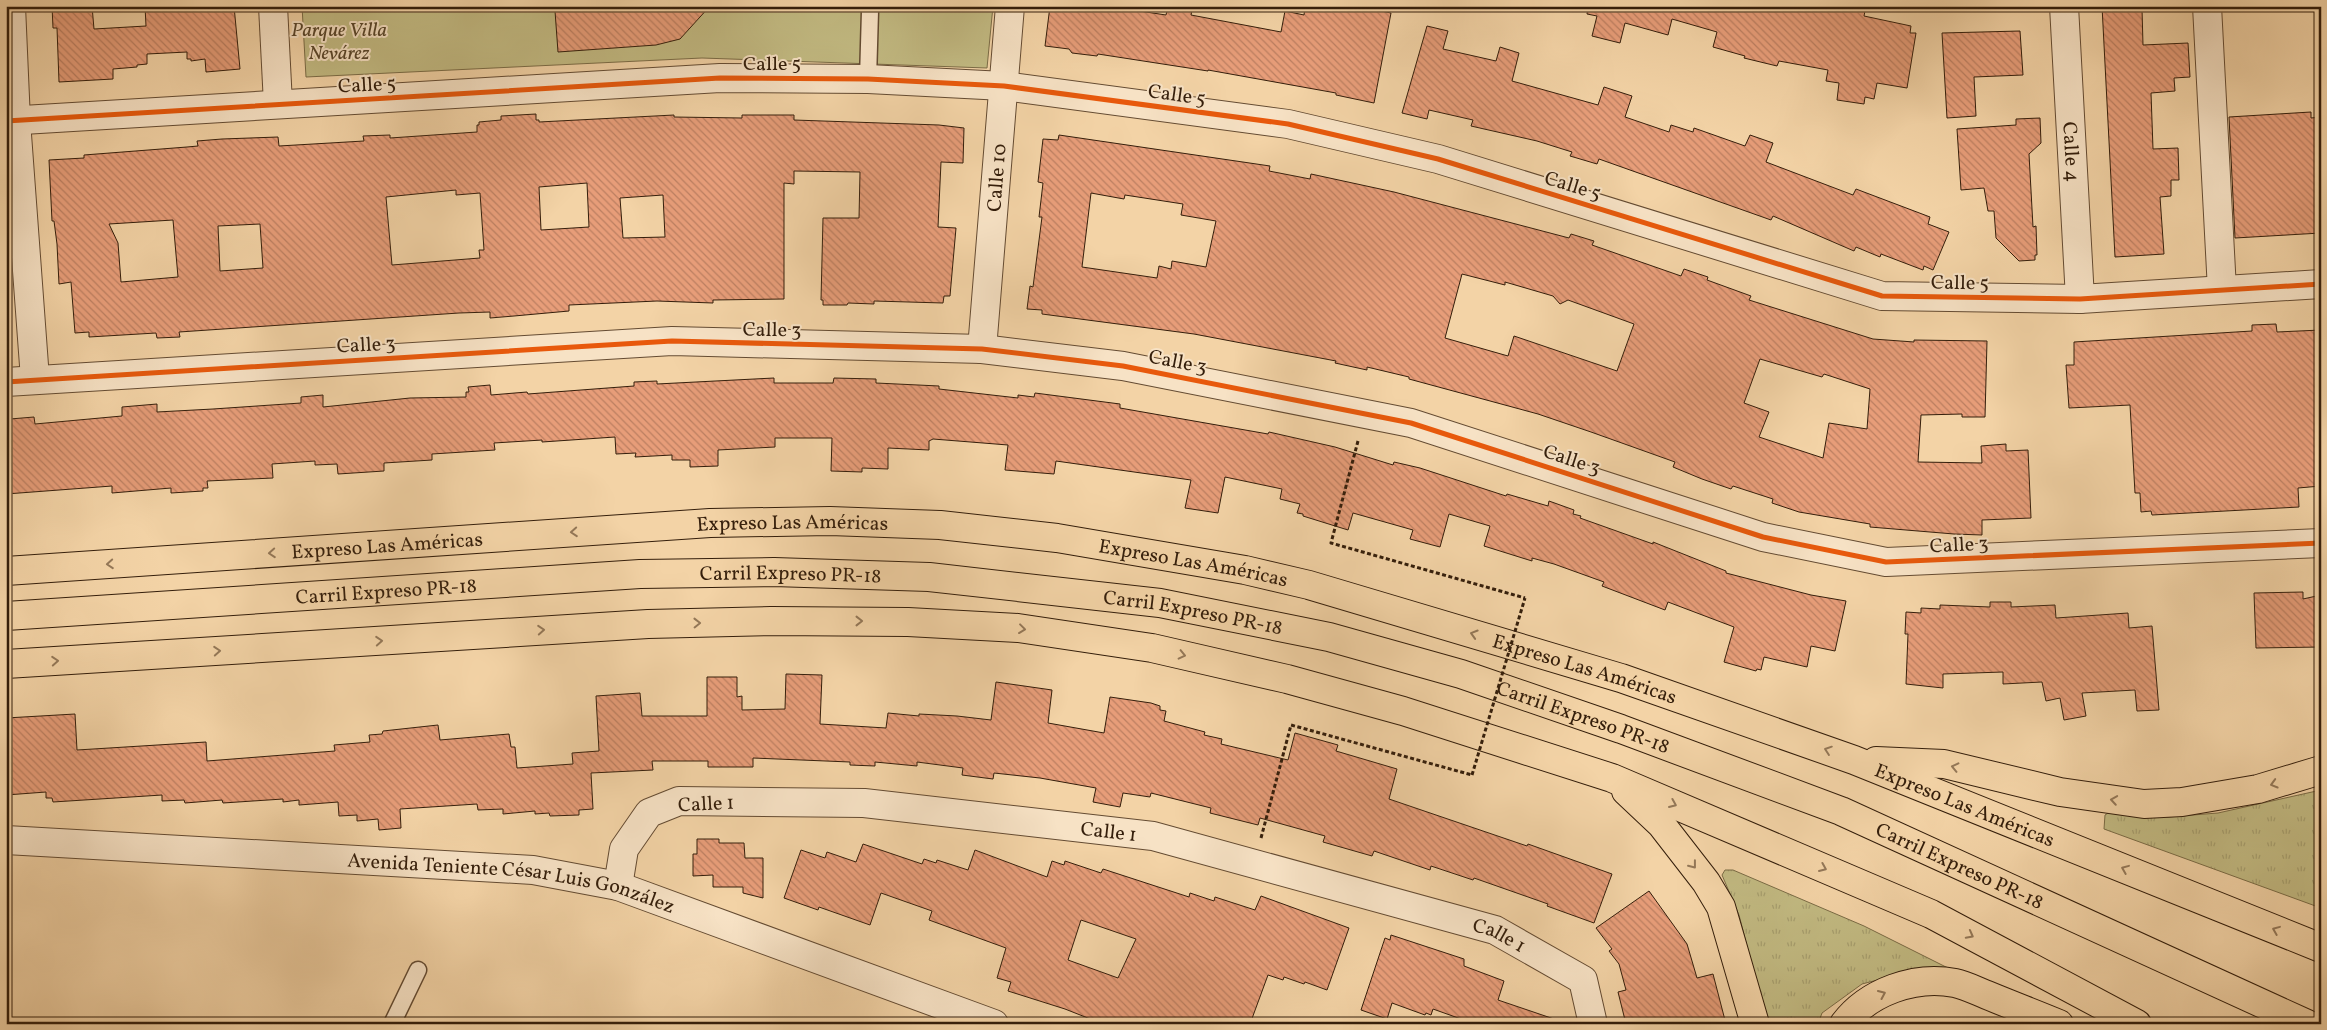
<svg xmlns="http://www.w3.org/2000/svg" width="2327" height="1030" viewBox="0 0 2327 1030" font-family="Vollkorn,serif">
<defs>
<pattern id="grass-tufts" width="24" height="20" patternUnits="userSpaceOnUse" patternTransform="scale(1.25)"><rect width="24" height="20" fill="#c2ba82"/><path d="M3 7l-1-3M5 7V3M7 7l1-3M15 17l-1-3M17 17v-4M19 17l1-3" fill="none" stroke="#a79f6f"/></pattern>
<pattern id="building-back-hatch" width="6" height="6" patternUnits="userSpaceOnUse" patternTransform="scale(1.25)"><rect width="6" height="6" fill="#e79d79"/><path d="M-1 5l2 2M0 0l6 6M5-1l2 2" fill="none" stroke="#bc7f61"/></pattern>
</defs>
<rect width="100%" height="100%" fill="#f3d3a6"/>
<filter id="stains"><feTurbulence type="fractalNoise" baseFrequency=".004" numOctaves="4"/><feColorMatrix values="0 0 0 0 .2 0 0 0 0 .09 0 0 0 0 .02 0 0 0 .5 -.17"/></filter>
<radialGradient id="worn" r=".72"><stop offset=".6" stop-color="#630" stop-opacity="0"/><stop offset="1" stop-color="#630" stop-opacity=".3"/></radialGradient>
<!-- grass -->
<path fill="url(#grass-tufts)" stroke="#7b6c46" d="M2321,790V908L2104,829L2105,815L2113,810L2168,817L2218,813Z
M1725,870H1733L1864,926L1948,968H1924L1862,984L1822,1013L1818,1024H1767L1739,915L1722,875Z"/>
<!-- park -->
<path fill="#c2ba82" stroke="#7b6c46" d="M302,6H993L987,68L702,58L306,77Z"/>
<!-- building -->
<path fill="url(#building-back-hatch)" stroke="#341e0b" fill-rule="evenodd" d="M52,6H92L94,29L146,26L145,6H234L240,69L206,72L205,59L191,61V59H187V52L147,54V64L137,65V67L113,69V79L59,82L57,28H53Z
M625,6H710L680,39L656,45L558,52L555,11Z
M1050,6H1106L1166,15L1168,6H1193L1191,15L1281,32L1285,11L1304,15L1305,6H1319L1342,11L1343,6H1357L1391,13L1374,103L1336,95V93L1208,70V71L1098,54L1097,56L1072,53L1069,49L1045,46Z
M1588,6H1834L1865,11L1864,16L1911,26L1910,33H1916L1907,88L1877,83L1874,99L1865,97L1864,104L1837,100L1839,83L1826,81L1828,70L1779,61L1777,66L1744,58L1745,56L1713,47L1717,32L1672,19L1668,35L1625,23L1620,43L1592,36L1597,16L1587,14Z
M2102,6H2138V9H2142L2143,45L2188,43L2190,77L2174,78L2175,91L2151,93L2153,149L2178,148L2179,180H2171V196L2160,197L2164,254L2115,257Z
M1427,26L1448,31L1443,49L1496,61L1500,47L1519,53L1512,81L1598,105L1604,87L1632,96L1625,117L1669,132L1671,125L1693,132L1694,128L1745,146L1750,135L1773,143L1766,162L1853,195L1856,189L1930,217L1928,224L1949,232L1933,270L1924,266L1923,270L1881,254L1880,257L1856,247L1854,251L1773,216L1771,220L1599,159L1597,164L1570,156L1572,152L1537,141L1471,126L1473,120L1429,110L1427,119L1402,113Z
M2020,31L2023,75L1974,77L1976,116L1947,118L1942,33Z
M2311,112V118L2321,117V233L2235,238L2229,117Z
M536,114V120H539V122L674,115V117L742,118V115H794V120L939,125L964,128L963,163L941,162L938,227L956,228L950,296H944L943,303L874,301V304L848,303L847,305H823V300H821L823,218H859L860,172L794,171V184L784,183V299L713,300V303L657,301L569,305V311L514,316L490,318V312L459,313L179,332L180,337L157,338L156,333L89,337V332L75,333L71,282L59,284L57,244L54,221H52L49,160L84,158V155L187,147L198,146L197,141L222,139L278,137L279,146L364,141L363,136L390,135V138L477,132V125H479V122L501,120V116ZM587,183L589,227L541,230L539,187ZM456,190V195L480,193L484,250H479L480,258L392,265L386,197ZM663,195L665,237L623,238L620,198ZM173,220L178,277L121,282L118,243L109,224ZM260,224L263,268L220,271L218,226Z
M2040,118L2041,143L2029,154L2033,227L2036,226L2037,255H2035V260L2019,261L1996,238L1994,211H1988L1984,188L1961,190L1957,129L2016,125V119Z
M1059,135L1270,166L1269,171L1310,179L1311,174L1394,192L1569,238L1571,234L1594,241L1592,245L1681,276L1684,269L1708,277L1707,280L1751,296L1749,300L1873,339L1914,342V340L1987,341L1985,417H1962V414L1921,415L1918,462L1982,463L1981,446L2006,444V451L2028,450L2031,518L1982,520V535L1954,534L1870,527V524L1799,512L1772,503L1773,499L1733,486L1731,489L1702,479L1673,467L1675,462L1591,432L1538,414L1409,379V377L1367,367V370L1335,363L1336,361L1194,334L1042,314V310L1027,309L1030,286L1033,287L1042,217H1039L1043,183L1038,182L1043,139L1058,140ZM1091,193L1124,199L1125,195L1183,204L1181,215L1216,221L1206,267L1172,261L1171,269L1159,266L1157,278L1082,267ZM1462,274L1505,285V282L1553,296L1560,304L1568,300L1634,324L1617,371L1514,336L1508,356L1445,338ZM1760,359L1822,377L1824,374L1870,389L1867,429L1829,423L1823,458L1759,437L1769,412L1744,403Z
M2276,324L2277,332L2321,330V486L2298,488L2299,507L2152,515L2151,511L2141,512L2140,493H2135L2130,405L2069,408L2066,365H2074V342L2252,331V325Z
M774,378V383H833L834,378L876,379V383L939,386V389L1018,398V395L1034,397L1035,393L1120,404V408L1268,434L1269,432L1335,447L1393,465L1394,462L1420,468L1506,496L1507,494L1548,506L1549,501L1574,510L1573,514L1581,516L1580,518L1653,544V542L1726,571V573L1811,595L1846,601L1835,651L1811,646L1807,667L1764,657L1761,670L1757,669L1756,671L1724,662L1734,627L1668,602L1665,610L1602,586L1604,582L1554,564L1532,558V561L1484,546L1490,526L1449,514L1440,547L1410,539L1413,530L1353,513L1348,530L1303,516V514L1297,513L1300,504L1280,499L1282,489L1225,477L1218,513L1185,508L1191,480L1056,461L1054,474L1005,470L1008,445L933,439L929,441V450L888,448V469L862,468V472L831,471L832,438H775V447L718,450V466L690,467V460H672V455L635,457L636,453L616,454L615,437L542,442V440L494,443L495,450L432,454V460L384,463V471L338,474L337,464L315,465V461L272,464L273,478L207,481L208,488H203V491L171,493V488L112,493V486L6,494V426L10,425V419L34,417L35,424L122,416V407L157,404V412L213,409L301,403V397L323,395V407L410,398L466,397V392H469L468,387L490,385L491,395L527,392L528,394L634,386V382L657,381V384Z
M2303,592V599L2321,595V647L2256,648L2254,593Z
M1990,602H2011V607L2055,605L2056,618L2128,613L2129,628L2152,626L2159,710L2137,711L2135,690L2082,693L2086,716L2064,720L2060,698L2046,701L2042,682L2003,684V672L1943,674V688L1906,684L1908,634H1905L1906,612L1921,613V608L1940,609V605L1990,607Z
M786,674L822,675L820,724L886,728L888,713L919,716V714L957,716L991,720L996,682L1052,690L1048,723L1104,733L1110,697L1151,703L1160,706V710L1166,711L1164,721L1205,732L1204,735L1222,739L1221,744L1288,760L1295,733L1338,745L1336,751L1397,769L1389,799L1527,846L1528,844L1612,874L1594,923L1547,906L1548,904L1474,878L1473,880L1431,866L1430,870L1374,851L1372,856L1323,842L1325,836L1260,818L1258,825L1210,813L1211,808L1151,793L1150,797L1123,793L1120,807L1093,802L1096,788L1040,778L994,773L993,779L962,775L963,768L917,762V766L875,762V766L850,765V762L753,758V767H708V761H652L653,770L591,773L593,809L579,810V815L550,816L549,813L535,814V811L503,814V809L478,810L477,804L400,809L401,828L379,830L378,819L357,821V815L339,816L338,802L299,805V800L283,802V799L223,803L222,800L185,803L184,800L162,801V795L53,802L52,798H46V792L6,795V718L75,714L77,750L206,742L207,761L335,751L334,745L370,742L369,735L382,734L383,731L438,725L440,740L509,734L511,747H515L517,768L573,764L572,753L599,751L596,696L640,693L642,716H707V677H737V697L742,696V710L785,709Z
M697,839H719V843H744L745,858H763V898L743,893V887H713V875L693,876V854H697Z
M863,844L922,864L924,859L936,863L937,860L968,870L975,850L1047,877L1052,861L1064,865L1065,861L1101,873L1103,869L1189,897L1190,893L1214,901L1215,897L1255,910L1261,896L1349,928L1327,990L1305,982L1304,984L1284,977L1283,980L1268,975L1250,1024H1103L1065,1009L1008,991L1011,982L997,978L1006,948L929,920L932,911L881,893L870,925L819,907L818,910L784,898L801,850L825,858L827,852L856,862ZM1081,920L1136,939L1118,978L1068,960Z
M1649,891L1687,944L1697,978L1713,974L1726,1024H1626L1618,992L1626,990L1619,964L1609,951L1612,949L1596,928Z
M1391,935L1464,959V966L1504,981L1498,1000L1557,1020V1024H1475L1433,1009L1431,1015L1426,1013L1425,1015L1392,1003L1387,1019L1361,1010L1385,938L1390,940Z"/>
<g fill="none" stroke-linecap="round" stroke-linejoin="round">
<defs>
<path id="lane" d="M868,79L870,11
M392,1024L418,970"/>
<g id="street">
<path d="M11,6L16,121L35,379"/>
<path d="M273,6L278,104"/>
<path id="s1" d="M2064,6L2080,299"/>
<path d="M2207,6L2222,290"/>
<path d="M6,121L720,78L868,79L1004,86L1288,124L1438,159L1882,296L2080,299L2321,284"/>
<path id="s2" d="M982,349L1010,6"/>
<path d="M6,382L672,341L982,349L1123,366L1411,423L1763,537L1886,562L2321,543"/>
<path id="s3" d="M6,840L533,870L618,886L994,1024"/>
<path id="s4" d="M618,886L624,849L649,813L679,801L864,803L1153,836L1495,930L1583,980L1593,1024"/>
</g>
<g id="highway">
<path id="s5" d="M6,571L710,523L830,521L940,525L1057,538L1245,570L1309,585L1621,678L1854,760L2321,948"/>
<path id="s6" d="M6,616L640,574L774,572L929,577L1160,603L1329,637L1461,674L1621,729L1841,811L2307,1024"/>
<path d="M6,664L648,624L771,621L908,622L1018,628L1152,648L1287,679L1403,711L1612,778L1931,914L2137,1024"/>
<path d="M1876,761L1944,764L2060,792L2144,804L2182,802L2258,789L2321,770"/>
<path d="M1626,791L1661,824L1706,882L1721,907L1755,1024"/>
<path d="M1844,1024C1868,992 1915,975 1955,983C1965,985 1977,991 1987,995C2011,1005 2035,1014 2059,1024"/>
</g>
</defs>
<!-- lane casing -->
<use href="#lane" stroke="#644b32" stroke-width="19"/>
<!-- street casing -->
<use href="#street" stroke="#644b32" stroke-width="30"/>
<!-- highway casing -->
<use href="#highway" stroke="#341e0b" stroke-width="30"/>
<!-- path -->
<path stroke="#341e0b" stroke-width="3" stroke-dasharray="4 2.5" stroke-linecap="butt" d="M1358,441L1331,543L1525,598
M1261,838L1291,725L1472,775"/>
<!-- lane -->
<use href="#lane" stroke="#f7e2c5" stroke-width="16"/>
<!-- street -->
<use href="#street" stroke="#f7e2c5" stroke-width="28"/>
<!-- highway -->
<use href="#highway" stroke="#f3d3a6" stroke-width="28"/>
<!-- path-bridge -->
<path stroke="#341e0b" stroke-width="3" stroke-dasharray="4 2.5" stroke-linecap="butt" d="M1472,775L1525,598"/>
<defs>
<path id="cycleway" d="M6,121L720,78L868,79L1004,86L1288,124L1438,159L1882,296L2080,299L2321,284
M6,382L672,341L982,349L1123,366L1411,423L1763,537L1886,562L2321,543"/>
</defs>
<!-- cycleway casing -->
<use href="#cycleway" stroke="#f7e2c5" stroke-width="8"/>
<!-- cycleway -->
<use href="#cycleway" stroke="#e8590c" stroke-width="5"/>
</g>
<!-- one-way arrows -->
<defs><path id="oneway-chevron" d="M-2-3.5L2.5 0L-2 3.5" fill="none" stroke-width="1.6" stroke-linecap="round" stroke-linejoin="round" transform="scale(1.25)"/></defs>
<g stroke="#947858">
<use href="#oneway-chevron" transform="translate(574 532) rotate(176)"/>
<use href="#oneway-chevron" transform="translate(272 553) rotate(176)"/>
<use href="#oneway-chevron" transform="translate(110 564) rotate(176)"/>
<use href="#oneway-chevron" transform="translate(859 621)"/>
<use href="#oneway-chevron" transform="translate(697 623) rotate(-1)"/>
<use href="#oneway-chevron" transform="translate(1022 629) rotate(7)"/>
<use href="#oneway-chevron" transform="translate(541 630) rotate(-4)"/>
<use href="#oneway-chevron" transform="translate(1474 634) rotate(-163)"/>
<use href="#oneway-chevron" transform="translate(379 641) rotate(-4)"/>
<use href="#oneway-chevron" transform="translate(217 651) rotate(-4)"/>
<use href="#oneway-chevron" transform="translate(1182 655) rotate(13)"/>
<use href="#oneway-chevron" transform="translate(55 661) rotate(-4)"/>
<use href="#oneway-chevron" transform="translate(1828 750) rotate(-161)"/>
<use href="#oneway-chevron" transform="translate(1955 767) rotate(-167)"/>
<use href="#oneway-chevron" transform="translate(2274 784) rotate(164)"/>
<use href="#oneway-chevron" transform="translate(2114 800) rotate(-171)"/>
<use href="#oneway-chevron" transform="translate(1673 804) rotate(23)"/>
<use href="#oneway-chevron" transform="translate(1693 865) rotate(52)"/>
<use href="#oneway-chevron" transform="translate(1823 868) rotate(23)"/>
<use href="#oneway-chevron" transform="translate(2125 869) rotate(-158)"/>
<use href="#oneway-chevron" transform="translate(2276 930) rotate(-158)"/>
<use href="#oneway-chevron" transform="translate(1970 935) rotate(28)"/>
<use href="#oneway-chevron" transform="translate(1882 994) rotate(-24)"/>
</g>
<g text-anchor="middle" stroke-width="4" stroke-linejoin="round" paint-order="stroke">
<!-- park labels -->
<g font-size="20" font-style="italic" fill="#584529" stroke="#f7e2c5">
<text x="339" y="36">Parque Villa<tspan x="339" dy="23">Nevárez</tspan></text>
</g>
<!-- street labels -->
<g font-size="20" fill="#341e0b" stroke="#f7e2c5">
<text x="772" y="70">Calle 5</text>
<text transform="translate(367 84) rotate(-3)" y="7">Calle 5</text>
<text transform="translate(1177 94) rotate(8)" y="7">Calle 5</text>
<text dy="7" stroke="none"><textPath href="#s1" startOffset="146">Calle 4</textPath></text>
<text dy="7" stroke="none"><textPath href="#s2" startOffset="172">Calle 10</textPath></text>
<text transform="translate(1573 185) rotate(17)" y="7">Calle 5</text>
<text transform="translate(1960 282) rotate(1)" y="7">Calle 5</text>
<text transform="translate(772 329) rotate(1)" y="7">Calle 3</text>
<text transform="translate(366 344) rotate(-3)" y="7">Calle 3</text>
<text transform="translate(1178 361) rotate(11)" y="7">Calle 3</text>
<text transform="translate(1572 459) rotate(18)" y="7">Calle 3</text>
<text dy="7" stroke="none"><textPath href="#s5" startOffset="788">Expreso Las Américas</textPath></text>
<text transform="translate(1959 544) rotate(-3)" y="7">Calle 3</text>
<text dy="7" stroke="none"><textPath href="#s5" startOffset="382">Expreso Las Américas</textPath></text>
<text dy="7" stroke="none"><textPath href="#s5" startOffset="1192">Expreso Las Américas</textPath></text>
<text dy="7" stroke="none"><textPath href="#s6" startOffset="786">Carril Expreso PR-18</textPath></text>
<text dy="7" stroke="none"><textPath href="#s6" startOffset="381">Carril Expreso PR-18</textPath></text>
<text dy="7" stroke="none"><textPath href="#s6" startOffset="1191">Carril Expreso PR-18</textPath></text>
<text dy="7" stroke="none"><textPath href="#s5" startOffset="1598">Expreso Las Américas</textPath></text>
<text dy="7" stroke="none"><textPath href="#s6" startOffset="1596">Carril Expreso PR-18</textPath></text>
<text transform="translate(706 803) rotate(-3)" y="7">Calle 1</text>
<text dy="7" stroke="none"><textPath href="#s5" startOffset="2002">Expreso Las Américas</textPath></text>
<text dy="7" stroke="none"><textPath href="#s4" startOffset="545">Calle 1</textPath></text>
<text dy="7" stroke="none"><textPath href="#s6" startOffset="2001">Carril Expreso PR-18</textPath></text>
<text dy="7" stroke="none"><textPath href="#s3" startOffset="508">Avenida Teniente César Luis González</textPath></text>
<text dy="7" stroke="none"><textPath href="#s4" startOffset="950">Calle 1</textPath></text>
</g>
</g>
<!-- margin -->
<rect width="2327" height="1030" fill="none" stroke="#f3d3a6" stroke-width="25"/>
<rect x="8" y="8" width="2312" height="1015" fill="none" stroke="#341e0b" stroke-width="2.5"/>
<rect x="12" y="12" width="2302" height="1005" fill="none" stroke="#341e0b"/>
<rect width="100%" height="100%" filter="url(#stains)"/>
<rect width="100%" height="100%" fill="url(#worn)"/>
</svg>
